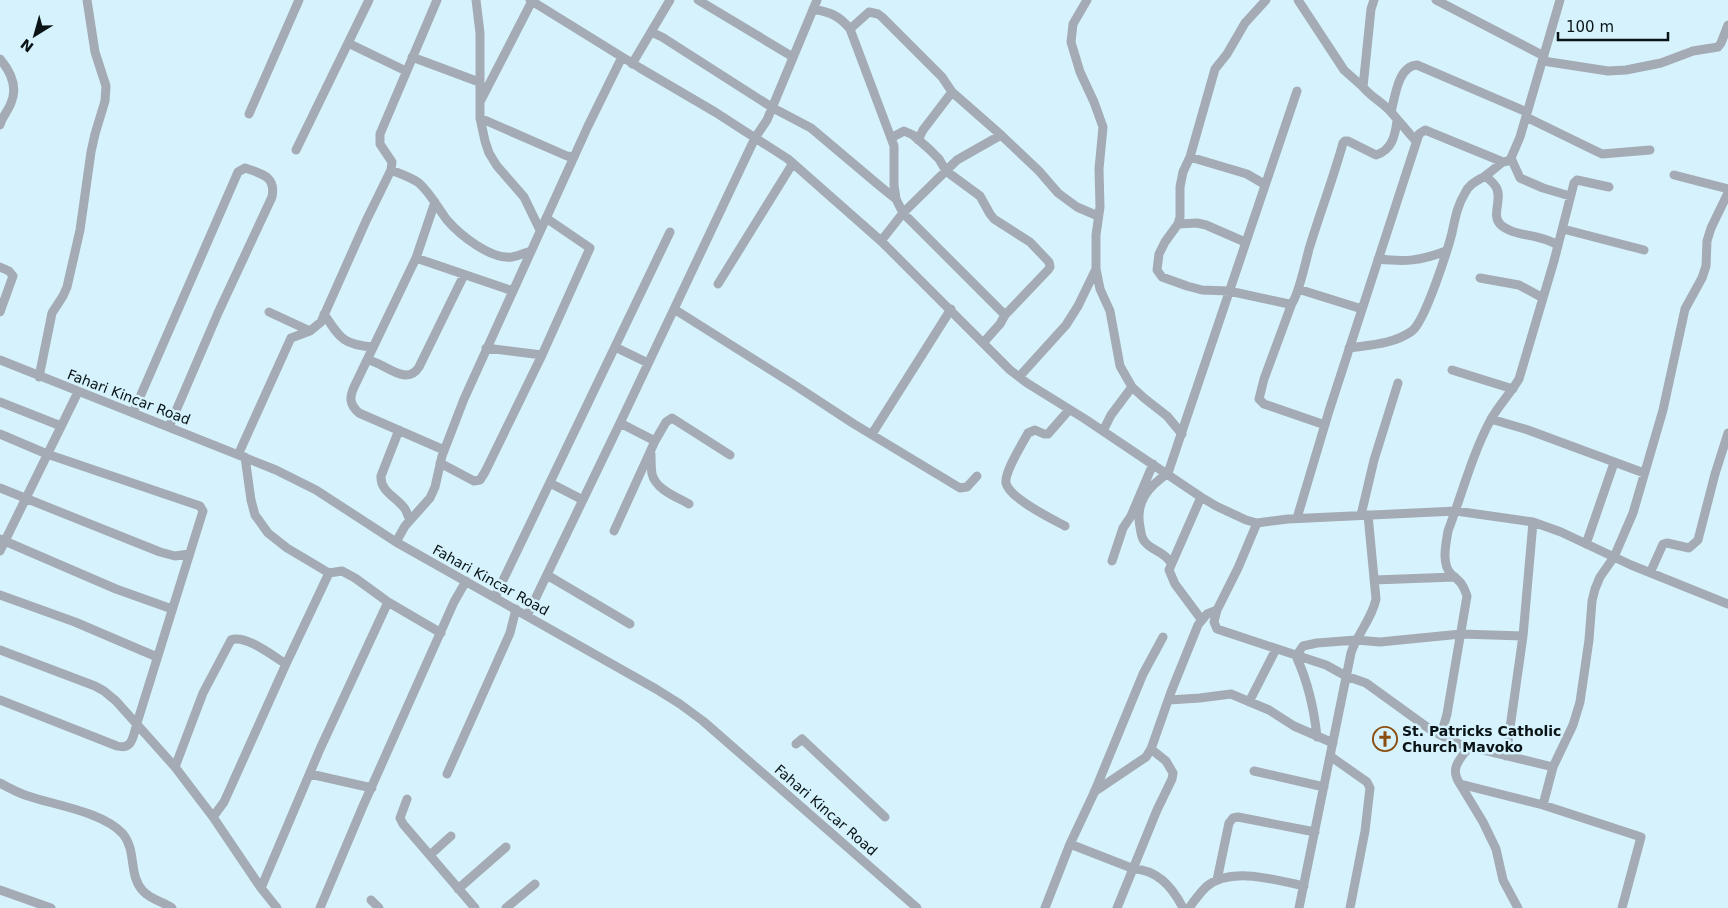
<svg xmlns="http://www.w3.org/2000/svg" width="1728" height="908" viewBox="0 0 1728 908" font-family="'DejaVu Sans',sans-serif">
<rect width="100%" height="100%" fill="#d6f3fd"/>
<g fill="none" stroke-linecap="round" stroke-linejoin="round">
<!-- street -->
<path stroke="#a4abb4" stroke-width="9" d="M476,0L480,33V118L485,141L489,153L497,166L524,197L540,230
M530,0L640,68L715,112L788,159L881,241L1010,370L1027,383L1085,419L1201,497L1216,506L1246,520L1257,523L1288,519L1456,511L1533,522L1561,532L1631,565L1728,604
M698,0L793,57
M1087,0L1073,24L1071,42L1080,72L1094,102L1103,127L1099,169L1100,207L1096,235V269L1100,289L1110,311L1120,366L1132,387L1144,398L1167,416L1182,434
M1266,0L1245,23L1227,54L1215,69L1190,157L1183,172L1180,187V217L1178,224L1165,242L1159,254L1157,270L1162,277L1187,286L1202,290L1229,291L1289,304L1292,303C1298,296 1306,261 1309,249C1320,213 1333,179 1343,143L1345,141H1348L1376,155C1392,150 1395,136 1397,121
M1298,0L1344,70L1363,87
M1374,0L1371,9L1363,87C1371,97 1382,102 1390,111C1399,121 1407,131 1416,141
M1436,0L1544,56
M813,9C829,12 839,15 850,29L894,146V185L896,199L903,213L1005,315
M850,29L869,12L878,14L882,17L942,77L952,92L1001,135L1039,171L1058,193L1077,207L1098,216
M651,32L662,37L773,108L811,128L881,187L896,199
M348,43L406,71
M412,57L479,82
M0,59C11,72 18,87 11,103C8,111 2,117 0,125
M1543,61L1608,71L1626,70L1661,63L1693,51L1718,47L1721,43L1728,25
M632,64L670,0
M481,100L532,1
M1391,112C1395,97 1398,66 1417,65L1527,112
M249,114L299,0
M1526,117L1602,154L1650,150
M480,118L567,156L574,157
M891,138L904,131L913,135L929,149L939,159L946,171L980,196L990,214L994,219L1030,242L1049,262L1050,267L1048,270L1005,315L1000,324L983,343
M918,140L923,130L952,92
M296,150L369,0
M1190,157L1247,174L1264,184
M1511,158L1520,178L1543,188L1570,196
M391,170C401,174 411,177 419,183C431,194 438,208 447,220C460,235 491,260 512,257C518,256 525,253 531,251
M1674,175L1728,189
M1485,176C1489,179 1493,182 1496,187C1503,198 1491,215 1500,224C1510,234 1527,234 1540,238C1546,239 1552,242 1558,245
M435,202L416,258L355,385C349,397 349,404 359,413L444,450
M1178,224L1197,223L1206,225L1245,242
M1563,229L1644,250
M881,241L903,213L957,160L1001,135
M416,258L513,291
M1378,259C1406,262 1420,261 1446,251
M0,267L9,271L13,276L0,312
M1480,278L1519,285L1543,298
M718,284L793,163
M1298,289L1362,309
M1292,303L1264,379L1259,399L1264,404L1325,425
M674,309L793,384L854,424L960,488L967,487L977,476
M269,312L310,331
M324,314C340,338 343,345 373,347
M615,347L648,363
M486,348L542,355
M1349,348C1371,345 1394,344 1412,331C1425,321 1447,252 1452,233C1455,219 1457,206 1465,193C1469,184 1477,181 1485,176C1491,172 1497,166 1503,162
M0,360L276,470L316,490L396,542L656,689L680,704L703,721L917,908
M367,360C383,361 406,388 419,367L464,275
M1452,370L1513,389
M39,377L52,313L63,296L67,287L80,230L91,152L95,134L105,101L106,86L95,52L87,0
M1019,377L1066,325L1078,306L1096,269
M0,402L61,426
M133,413L238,172L245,168C262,174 276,176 272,197L218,313L169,427
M1491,419L1528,430L1644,473
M399,430L381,476C380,492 397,497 405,509C407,512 408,517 410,520
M1103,431L1111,415L1132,387
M0,434L47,454L200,506L203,511L137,723C133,736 133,750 117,746L0,700
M872,434L951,309
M655,441L666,422L672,418L730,455
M651,454C651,461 651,468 652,474C656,490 677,497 689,504
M238,455L290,340L291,338L310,331L321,322L366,221L391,170L392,162L380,144V134L437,0
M245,457L251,500L255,515L268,533L287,548L329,573L342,571L355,578L388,602L441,633
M440,463L474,481L480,480L485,472L542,355L590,248L546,218
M550,483L583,500
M0,488L160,552L175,556L189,554
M1361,515L1374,460L1398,383
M1297,518L1329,411L1419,134L1425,130L1503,162L1508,161L1511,158L1520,137L1560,0
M1257,523L1238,568L1217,610L1214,622L1217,629L1326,665L1346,676L1366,683L1431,730L1446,738L1462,745L1553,767
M1065,526C1052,519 1009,498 1006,483C1004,472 1023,443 1028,433L1035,430L1044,434H1048L1069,410
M614,531L655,441L620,423
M0,539L116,589L172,609
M396,542L405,526L430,498L435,487L442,456L464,399L588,126L622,57
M1586,544L1614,463
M0,551L78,392
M1112,561L1123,528L1131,516L1153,464
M1171,563C1164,551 1152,551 1145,542C1141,538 1141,532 1140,527C1135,502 1148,487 1168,473L1297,91
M1650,573L1663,544L1667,543L1689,548L1698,540L1715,474L1728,433
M547,575L630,624
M1374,580L1455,577
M0,595L75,622L157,657
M495,597L670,232
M527,616L620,423L755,138L767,120L817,0
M1201,619L1175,584L1169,570L1201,497
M0,650L95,686L104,691L116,701L175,767L213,817L261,888L277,908
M1169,700L1200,698L1231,694L1269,710L1294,726L1333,743
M1249,702L1276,649
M1441,735L1447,714L1467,596C1462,582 1461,583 1451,574C1441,564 1446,543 1448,531C1462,494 1472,455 1490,421C1498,406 1510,394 1519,379L1554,261L1574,183L1577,180L1609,187
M1317,737C1314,708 1308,682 1296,656L1303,646L1317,643L1356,640L1380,642L1461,634L1523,636
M796,744L802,739L885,817
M1470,746C1460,759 1449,768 1460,784L1543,805L1641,837L1622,908
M1330,756L1367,782L1370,788L1365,831L1350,908
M1506,756L1523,636L1533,522
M175,767L203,693L231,640C245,634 273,656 286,664
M1254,771L1324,787
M310,774L372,788
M447,774L510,633L516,609
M0,783C9,788 18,793 28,796C54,805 104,812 123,834C137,851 128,875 143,891C150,899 163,902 172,908
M1460,784L1483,822L1496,849L1503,880L1518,908
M1094,792L1146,757L1151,749L1171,692L1198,625L1207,614L1217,610
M407,799L400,818L403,824L475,908
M1543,805L1553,767L1573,725L1580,702L1589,640L1592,601L1595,589L1600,577L1614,557L1633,513L1663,410L1685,309L1702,278L1706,266L1707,241L1711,228L1728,193
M213,817L224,802L286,664L329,573
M1070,844L1134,869C1157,870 1173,888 1183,908
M430,855L451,836
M1217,880L1229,823L1233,818L1238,817L1315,832
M261,888L320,749L388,602
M458,889L506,847
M0,890L51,908
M371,900L379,908
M320,908L363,806L454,602L466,581
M506,908L535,884
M1045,908L1070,844L1094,793L1143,674L1163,637
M1117,908L1157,810L1172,779L1173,773L1166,761L1151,749
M1189,908C1194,901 1200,893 1206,887C1230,866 1276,880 1304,886
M1299,908L1351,653C1357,634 1372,619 1376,599L1368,515"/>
</g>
<!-- icons -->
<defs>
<symbol id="church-ring" viewBox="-11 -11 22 22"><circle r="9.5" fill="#d6f3fd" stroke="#8b4e10" stroke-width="1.5"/><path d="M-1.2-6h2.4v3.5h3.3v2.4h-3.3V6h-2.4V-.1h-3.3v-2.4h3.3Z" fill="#8b4e10"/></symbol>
</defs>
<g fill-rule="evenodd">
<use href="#church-ring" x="1371" y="725" width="28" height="28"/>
</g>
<g text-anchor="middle" stroke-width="5" stroke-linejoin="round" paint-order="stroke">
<!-- street labels -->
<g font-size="14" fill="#0a1417" stroke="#d6f3fd">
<text transform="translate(129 397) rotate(21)" y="5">Fahari Kincar Road</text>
<text transform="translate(491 580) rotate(29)" y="5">Fahari Kincar Road</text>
<text transform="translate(826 810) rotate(41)" y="5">Fahari Kincar Road</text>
</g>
<!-- poi labels -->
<g font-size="14" font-weight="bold" fill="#0a1417" stroke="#d6f3fd" text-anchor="start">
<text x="1402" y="736">St. Patricks Catholic<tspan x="1402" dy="16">Church Mavoko</tspan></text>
</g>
</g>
<!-- north arrow -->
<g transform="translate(35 35) rotate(217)" stroke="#d6f3fd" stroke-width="4" paint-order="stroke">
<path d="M0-4L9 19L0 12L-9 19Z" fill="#0a1417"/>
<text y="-8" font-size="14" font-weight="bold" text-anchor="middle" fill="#0a1417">N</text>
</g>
<!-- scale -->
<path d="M1558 32v8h110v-8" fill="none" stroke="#0a1417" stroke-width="2.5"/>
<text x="1566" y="32" font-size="15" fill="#0a1417" stroke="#d6f3fd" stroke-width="4" paint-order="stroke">100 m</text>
</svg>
